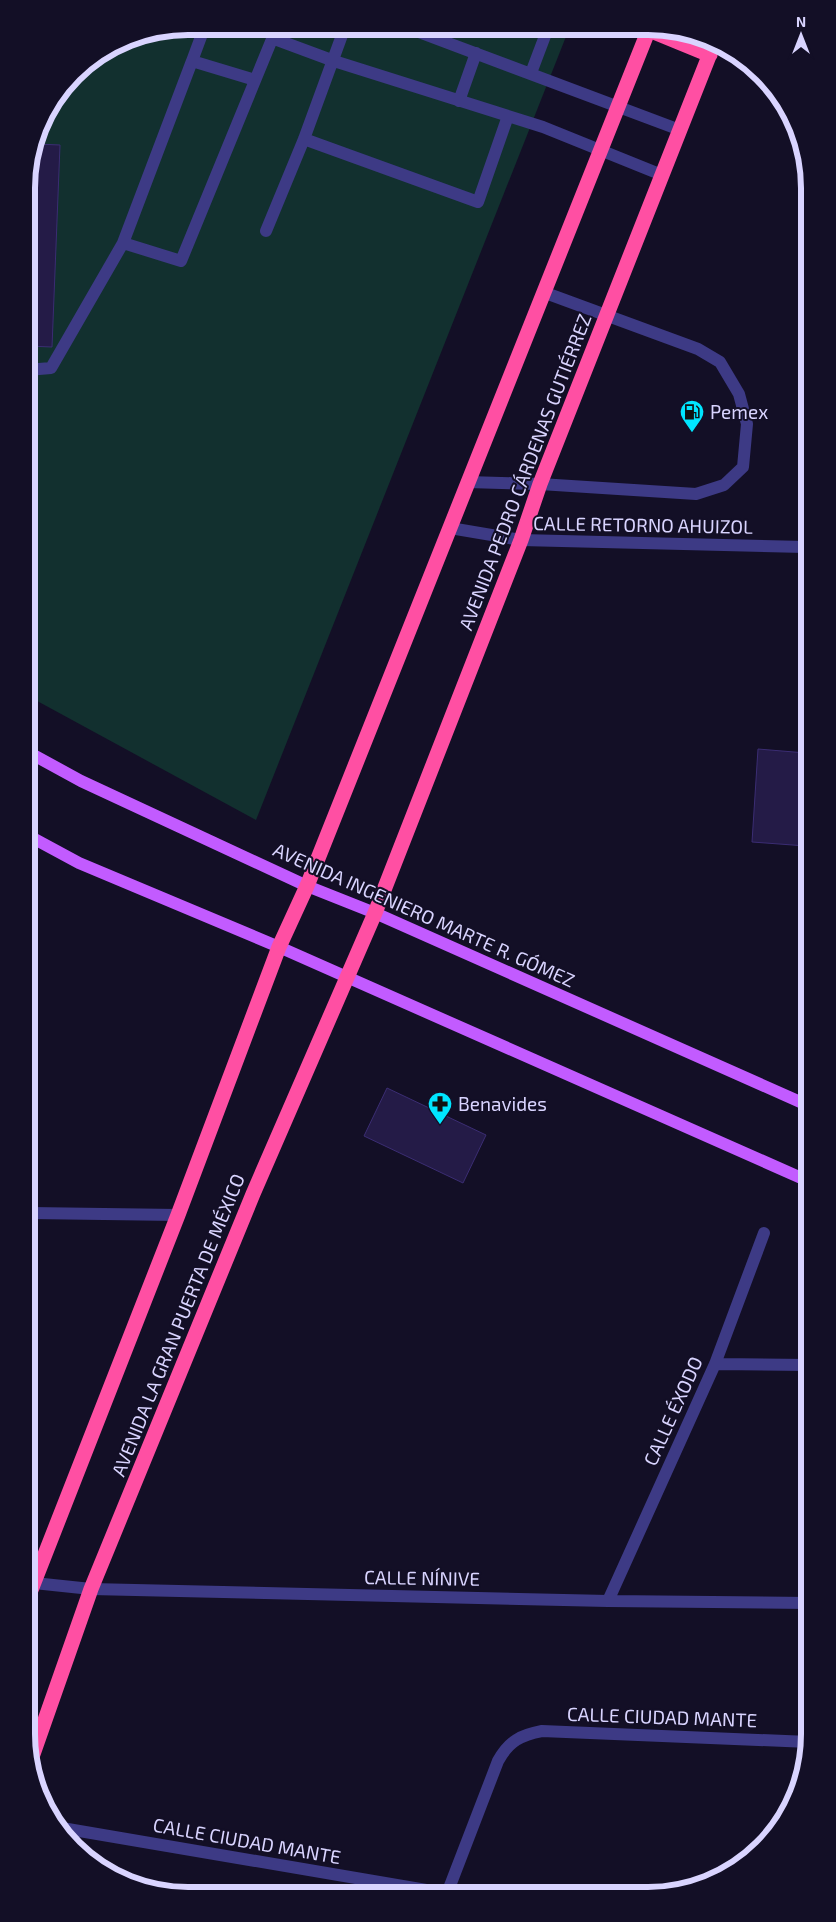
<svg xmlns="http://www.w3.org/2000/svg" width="836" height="1922" viewBox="0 0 836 1922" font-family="'Exo 2',sans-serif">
<rect width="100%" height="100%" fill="#130f26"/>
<!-- green -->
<path fill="#12302f" d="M188,26L569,29L256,820L28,696L27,177L43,117L81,67L126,38Z"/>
<!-- building -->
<path fill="#241b47" stroke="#3b2d73" d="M36,144L60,145L52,347L27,346V177Z
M758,749L806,753V846L752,842Z
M387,1088L486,1135L463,1183L364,1136Z"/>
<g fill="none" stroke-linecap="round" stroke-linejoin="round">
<!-- minor -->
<path stroke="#3d3a85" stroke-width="12" d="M205,26L192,61L255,80
M408,28L680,130
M272,38L334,61L543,127L662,175
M531,73L548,28
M459,101L476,53
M304,139L478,202L508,116
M266,231L304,139L345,27
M123,243L181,261L277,27
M27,370L51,368L123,243L192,61
M467,482L540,484L696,494L724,485L743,467L747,424L739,394L720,362L698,349L543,292
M450,528L521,540L805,547
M30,1213L178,1215
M715,1364L808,1365
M34,1583L91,1589L608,1601L809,1603
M608,1601L715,1364L764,1233
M56,1827L432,1891
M448,1891L498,1761C509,1741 521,1735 542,1731L809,1742"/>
<!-- major -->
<path stroke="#c25bff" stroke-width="12" d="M28,752L81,781L307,886L375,913L807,1105
M29,836L79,863L279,947L808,1181"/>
<!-- highway -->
<path stroke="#ff4fa3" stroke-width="15" d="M649,30L710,55
M31,1590L178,1215L279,947L307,886L649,29
M32,1757L91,1589L253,1194L375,913L521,540L540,484L713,46"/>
</g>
<!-- icons -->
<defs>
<symbol id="fuel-pin" viewBox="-11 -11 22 30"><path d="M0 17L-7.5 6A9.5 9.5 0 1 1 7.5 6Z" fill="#00e5ff" stroke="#130f26"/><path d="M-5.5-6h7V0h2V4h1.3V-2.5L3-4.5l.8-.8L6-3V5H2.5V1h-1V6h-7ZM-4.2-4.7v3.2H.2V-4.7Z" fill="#111"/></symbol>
<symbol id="pharmacy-pin" viewBox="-11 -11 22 30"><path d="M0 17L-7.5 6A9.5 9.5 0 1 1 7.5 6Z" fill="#00e5ff" stroke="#130f26"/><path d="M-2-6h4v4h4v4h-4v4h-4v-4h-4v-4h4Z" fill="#111"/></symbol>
</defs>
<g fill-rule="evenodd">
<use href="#fuel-pin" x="678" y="398" width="28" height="38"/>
<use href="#pharmacy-pin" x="426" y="1090" width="28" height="38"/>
</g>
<g text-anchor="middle" stroke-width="4" stroke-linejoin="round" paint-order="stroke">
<!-- poi labels -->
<g font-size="19" fill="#d9d4ff" stroke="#130f26" text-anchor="start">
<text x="710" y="419">Pemex</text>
<text x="458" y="1111">Benavides</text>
</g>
<!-- street labels -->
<g font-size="19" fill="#d9d4ff" stroke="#130f26">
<text transform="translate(525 472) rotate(-69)" y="7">AVENIDA PEDRO CÁRDENAS GUTIÉRREZ</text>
<text transform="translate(643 525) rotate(1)" y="7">CALLE RETORNO AHUIZOL</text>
<text transform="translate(424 915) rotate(24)" y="7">AVENIDA INGENIERO MARTE R. GÓMEZ</text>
<text transform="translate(178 1325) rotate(-68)" y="7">AVENIDA LA GRAN PUERTA DE MÉXICO</text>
<text transform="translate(673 1411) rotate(-66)" y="7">CALLE ÉXODO</text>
<text transform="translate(422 1578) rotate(1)" y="7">CALLE NÍNIVE</text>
<text transform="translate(662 1717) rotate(2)" y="7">CALLE CIUDAD MANTE</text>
<text transform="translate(247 1841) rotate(10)" y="7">CALLE CIUDAD MANTE</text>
</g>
</g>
<!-- crop -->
<path d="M0 0H836V1922H0ZM188 35H648A153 153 0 0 1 801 188V1734A153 153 0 0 1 648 1887H188A153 153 0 0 1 35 1734V188A153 153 0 0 1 188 35Z" fill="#130f26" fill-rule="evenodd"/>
<path fill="none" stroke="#d9d4ff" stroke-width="6" d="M188 35H648A153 153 0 0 1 801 188V1734A153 153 0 0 1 648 1887H188A153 153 0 0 1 35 1734V188A153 153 0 0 1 188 35Z"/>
<!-- north arrow -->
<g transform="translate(801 35)" stroke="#130f26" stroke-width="4" paint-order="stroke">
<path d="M0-4L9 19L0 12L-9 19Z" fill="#d9d4ff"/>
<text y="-8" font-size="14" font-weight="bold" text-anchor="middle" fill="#d9d4ff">N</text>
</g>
</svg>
